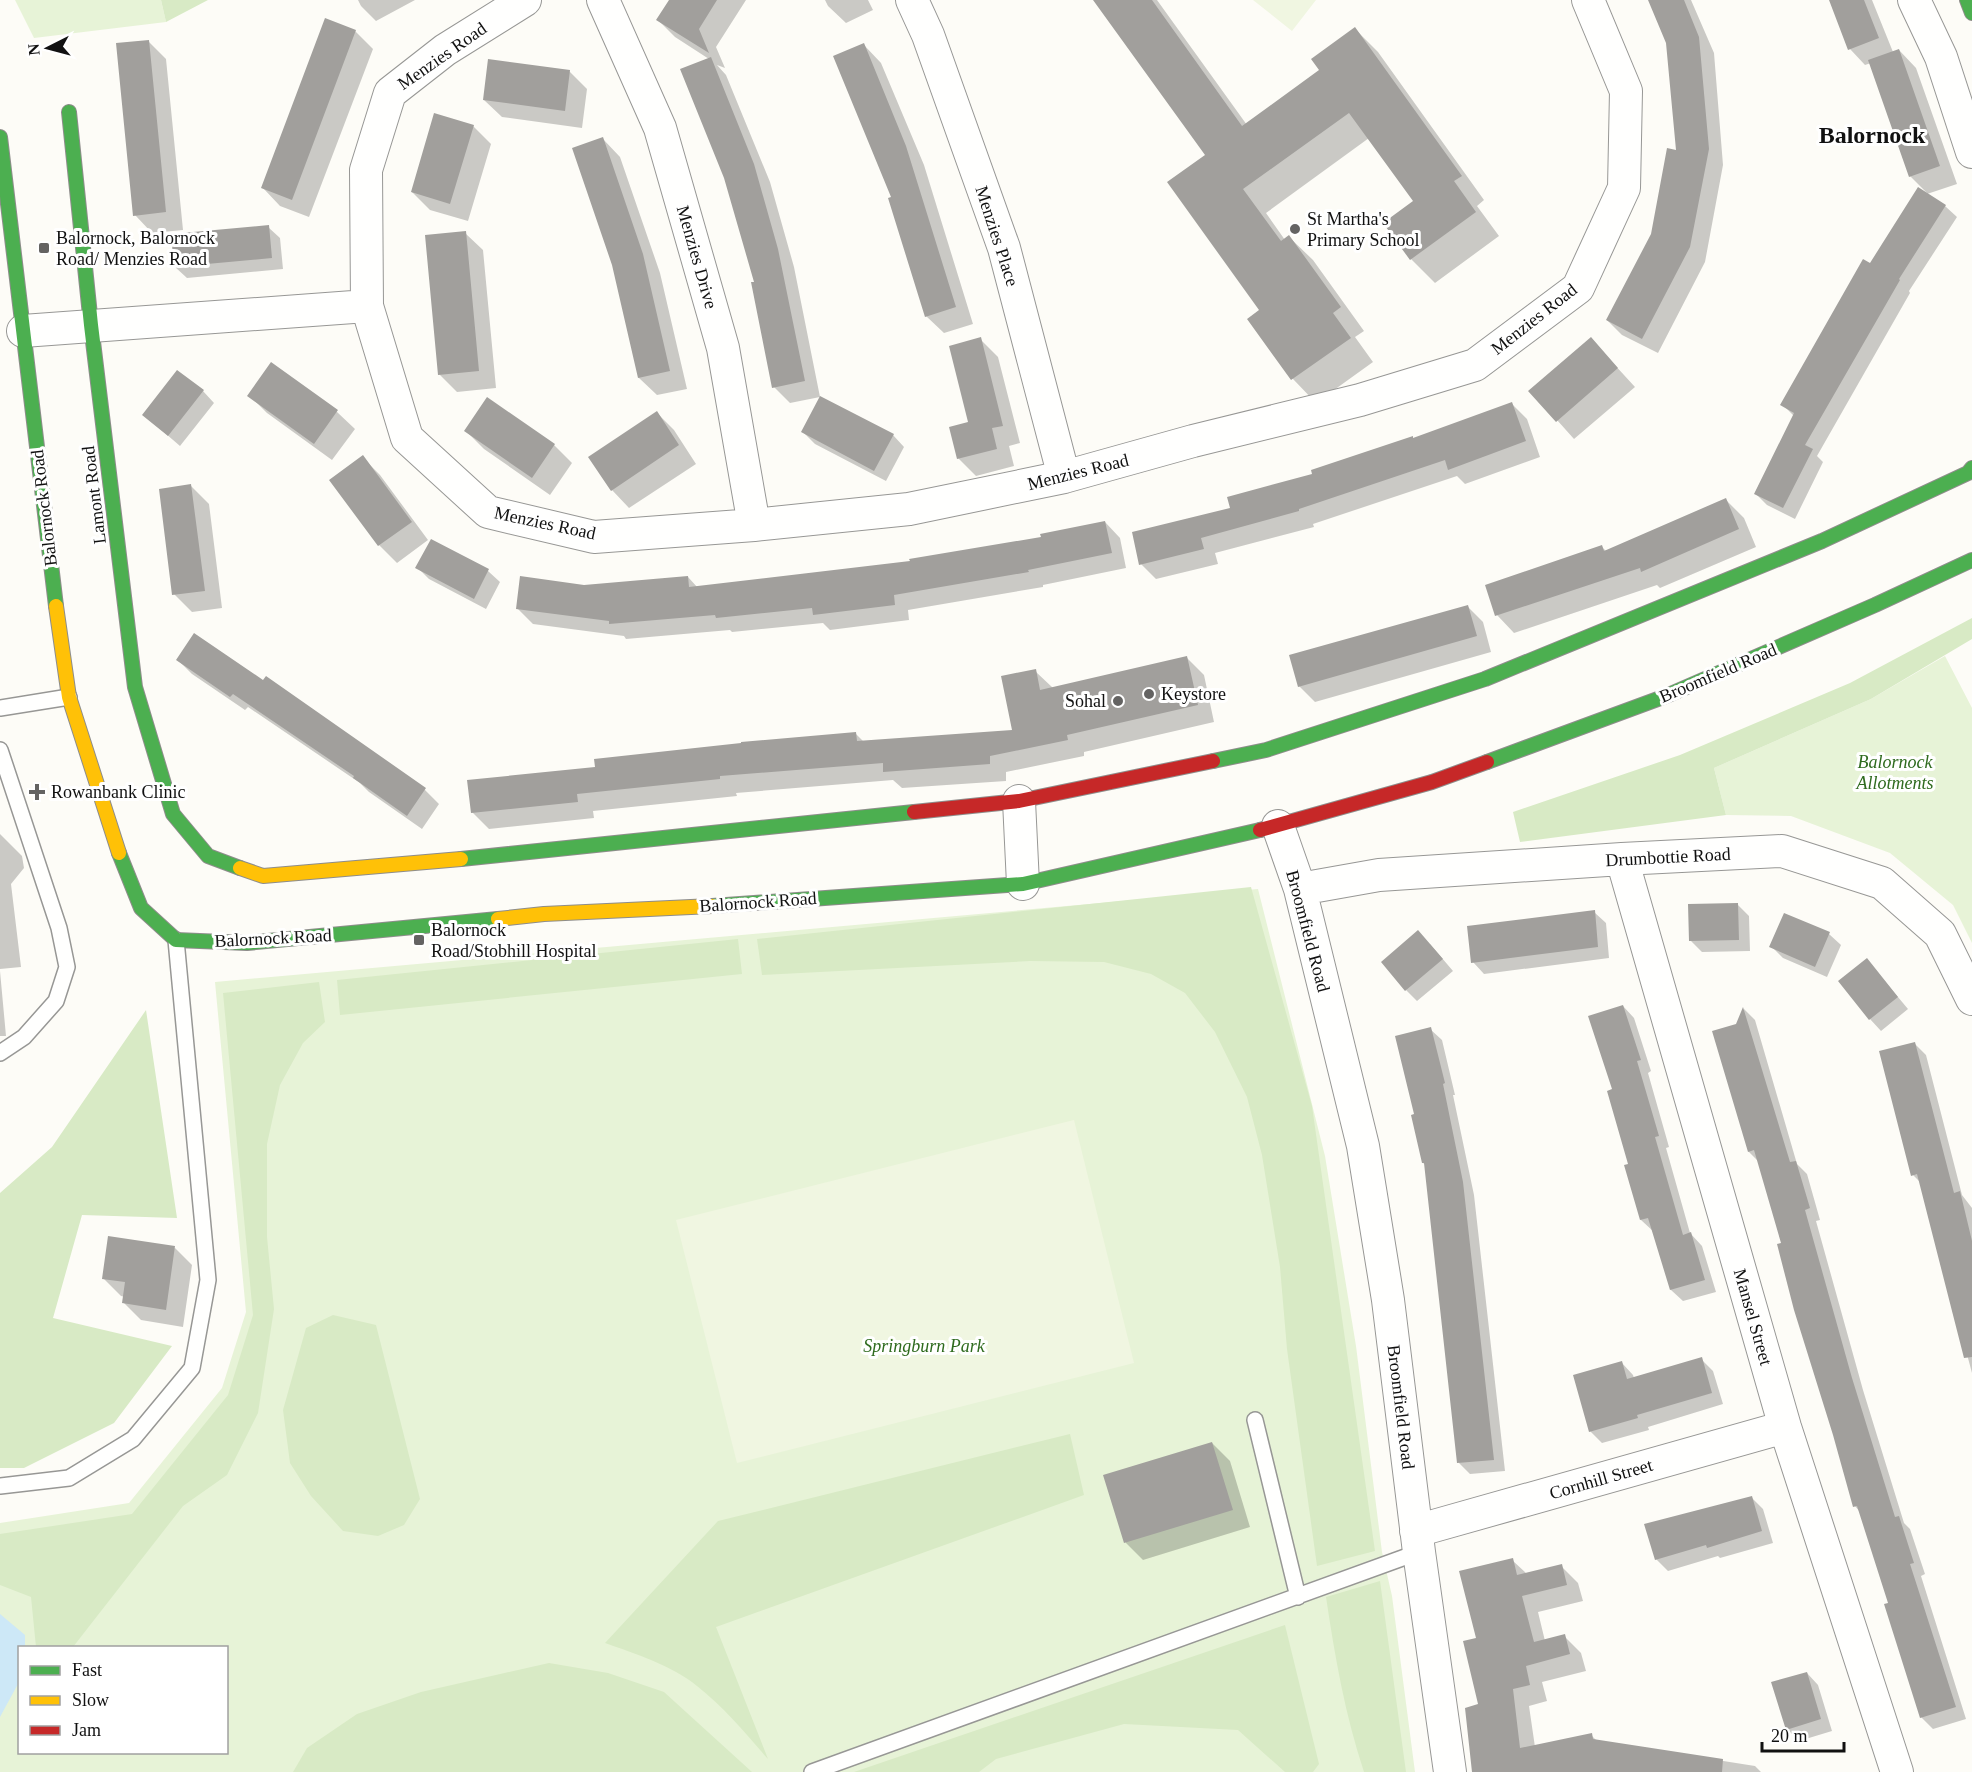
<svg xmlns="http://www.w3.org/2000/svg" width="1972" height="1772" viewBox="0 0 1972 1772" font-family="'Times New Roman',serif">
<rect width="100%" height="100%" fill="#fdfcf7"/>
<!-- green -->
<path fill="#e7f3d7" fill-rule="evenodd" d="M15,0H161L166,22L34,38Z
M1945,656L1972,708V943L1953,905L1890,853L1791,816L1726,815L1714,768L1871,699Z
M1258,889L1325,1156L1356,1346L1382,1552L1392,1596L1415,1772H0V1523L129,1503L222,1388L246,1312L215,982ZM20,1648H226V1752H20Z"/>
<!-- forest -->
<path fill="#d8eac5" d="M161,0H208L166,22Z
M1972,618V639L1871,699L1714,768L1726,815L1520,842L1513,812L1680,755L1850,683Z
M1251,887L1312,1106L1375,1551L1317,1566L1287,1349L1280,1267L1262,1155L1247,1097L1215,1032L1185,993L1151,974L1104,962L1030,961L762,975L757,939Z
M738,939L742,974L340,1015L337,980Z
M319,982L325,1022L303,1043L280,1085L267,1144V1237L274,1309L258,1413L227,1475L183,1506L73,1647H36L31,1597L0,1585V1534L132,1514L228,1395L253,1315L223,993Z
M146,1010L177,1218L82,1215L53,1318L172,1346L114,1423L24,1468H0V1193L52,1147Z
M333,1315L376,1325L420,1499L404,1525L378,1536L343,1531L311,1496L290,1463L283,1410L306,1328Z
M1070,1434L1084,1495L716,1627L768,1759C746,1734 724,1707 697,1686C673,1666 634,1653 605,1643L718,1521Z
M1380,1581L1406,1772H1364C1345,1715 1335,1657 1326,1597Z
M1285,1625L1319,1764L1313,1772H1285L1238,1730L1124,1724L996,1759L979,1772H854Z
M549,1663L608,1673L664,1692L752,1772H293L307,1748L357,1714L421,1692Z"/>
<!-- pitch -->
<path fill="#f0f6e1" d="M1253,0H1316L1292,31Z
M1074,1120L1134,1363L737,1463L676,1220Z"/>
<!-- water -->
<path fill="#cde8f7" d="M0,1614L25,1635V1647L20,1648L19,1682L0,1717Z"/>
<!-- shadow -->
<path fill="#0003" d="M358,0H415L376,21L361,6Z
M670,0H746L716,47L725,68L717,65L726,75L770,182L794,267L820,397L790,403L774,387L755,283L709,59L675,37L658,20Z
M825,0H868L873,10L846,23L828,6Z
M1095,0H1157L1247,125L1321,71L1355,29L1378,52L1484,200L1477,206L1499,236L1435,283L1411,259L1385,223L1415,202L1369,138L1266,213L1285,240L1289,237L1313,260L1364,331L1355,337L1373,362L1316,403L1293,379L1249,319L1261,311L1207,156Z
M1650,0H1691L1714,53L1723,165L1705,262L1658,353L1622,335L1607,320L1652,235L1678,152L1668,43Z
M1830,0H1872L1893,52L1899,50L1916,68L1957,184L1927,194L1945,206L1957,217L1909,291L1910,293L1817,456L1823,462L1795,519L1767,505L1755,493L1794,416L1782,404L1870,265L1927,193L1910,176L1871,63L1865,65L1850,49Z
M355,31L373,49L309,217L280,206L263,188Z
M148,41L166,59L183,230L152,233L135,215Z
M864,45L881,63L924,165L973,324L944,333L926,316L893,198Z
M569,71L587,89L582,128L502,117L484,100Z
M473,126L491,144L468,221L430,210L412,192Z
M603,139L620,157L660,273L687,389L657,395L639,378Z
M268,227L280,238L283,269L187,278L175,267Z
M465,233L483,250L496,388L457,392L439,374Z
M980,339L998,357L1020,443L1009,446L1014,466L976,476L958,458L970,423Z
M1591,339L1635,387L1574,439L1531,391Z
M272,364L337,412L355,429L332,460L267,413L249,395Z
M203,391L214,403L180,446L144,415Z
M488,399L554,445L572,463L550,495L484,449L466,431Z
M1512,404L1527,419L1540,457L1465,484L1457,476L1313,524L1314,527L1215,553L1218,564L1156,579L1141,564L1232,510Z
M657,413L674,430L696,464L629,508L612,490Z
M803,432L893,435L904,447L886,481L815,444Z
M362,457L380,475L428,540L397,563L379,545L332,480Z
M191,486L209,504L222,608L192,612L174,594Z
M1726,500L1744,518L1756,547L1660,588L1657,585L1514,633L1497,615L1602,547L1607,552Z
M1105,522L1120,538L1126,568L1043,585V587L908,610L909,620L830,630L823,623L732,632L730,630L626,639L624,636L533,624L518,609L584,586L688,577L698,588L911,562L1043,538Z
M417,567L488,571L500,582L486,609L429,579Z
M1467,606L1483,622L1491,652L1315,702L1299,686Z
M1187,658L1204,675L1214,722L1084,752V756L1006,772V781L902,788L893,780L736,793L737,796L593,811L594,818L489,829L472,812L597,768L855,733L864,742L1014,731L1035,671L1053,688Z
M178,660L425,790L439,804L422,829L369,792L360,783L248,707L245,710L192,674Z
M0,834L22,856L24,868L11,884L21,967L0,969Z
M1737,904L1749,916L1750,951L1702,952L1691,941Z
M1594,912L1606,923L1609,958L1484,974L1473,962Z
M1829,934L1841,945L1827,977L1783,958L1771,946Z
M1430,944L1453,971L1417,1001L1406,990Z
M1867,960L1908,1009L1881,1031L1870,1019Z
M0,971L6,1036H0Z
M1623,1006L1634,1018L1651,1071L1648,1073L1669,1147L1666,1148L1690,1233L1702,1246L1716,1292L1683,1301L1671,1290L1654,1232L1641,1220L1614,1090Z
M1744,1009L1755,1020L1797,1164L1807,1174L1820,1220L1816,1221L1863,1390L1904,1523L1910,1529L1925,1574L1921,1576L1966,1719L1933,1729L1921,1717L1890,1604L1860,1512L1855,1506L1759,1162L1749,1152L1737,1026Z
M1430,1029L1442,1040L1455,1095H1453L1474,1195L1505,1471L1470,1474L1459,1463L1426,1165L1423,1163Z
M1915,1044L1926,1055L1962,1195L1972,1208V1373L1921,1183L1913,1175Z
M175,1248L192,1265L183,1327L141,1320L124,1303L125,1297L121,1296L103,1278Z
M1701,1359L1713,1371L1723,1404L1648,1427L1649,1430L1602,1443L1590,1431L1622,1363L1633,1375L1634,1378Z
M1212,1443L1230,1461L1250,1527L1143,1560L1126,1543L1105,1476Z
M1751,1497L1763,1509L1773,1543L1720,1558L1718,1556L1668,1571L1656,1559Z
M1512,1560L1527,1574L1561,1566L1578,1583L1583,1601L1538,1612L1545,1641L1564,1636L1581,1653L1586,1671L1542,1682L1547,1701L1529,1706L1535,1747L1591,1735L1597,1741L1755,1766L1761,1772H1474L1480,1705L1477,1639Z
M1807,1673L1818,1685L1832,1731L1799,1741L1787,1729Z"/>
<!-- building -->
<path fill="#a19f9c" d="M669,0H717L699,29L709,53L656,20Z
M1093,0H1152L1242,126L1319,70L1311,59L1355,27L1462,176L1454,181L1476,212L1410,260L1383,223L1413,201L1349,113L1243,189L1281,241L1289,235L1341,307L1333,313L1351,338L1291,380L1247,319L1259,310L1167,182L1205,155Z
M1648,0H1684L1699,37L1709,149L1690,247L1642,339L1606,320L1651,234L1667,148L1676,150L1666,43Z
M1829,0H1864L1879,38L1848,50Z
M325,18L356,30L292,200L261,188Z
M149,40L166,212L133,216L116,43Z
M864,43L906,146L956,307L925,317L888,198L891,197L833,56Z
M1899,49L1940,166L1909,177L1868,60Z
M711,57L754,164L778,249L805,381L772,388L751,282H754L724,178L680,69Z
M488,59L570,70L565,111L483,100Z
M434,113L474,125L450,204L411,192Z
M603,137L643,254L670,371L638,378L612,265L572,148Z
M1918,187L1946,205L1899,279L1900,280L1805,445L1813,449L1783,508L1754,494L1794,413L1780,405L1863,259L1870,263Z
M269,225L272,258L174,267L171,234Z
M466,231L479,371L438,375L425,235Z
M981,337L1003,426L992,428L997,449L957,459L949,427L968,422L949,346Z
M1591,337L1618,368L1556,422L1528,391Z
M271,362L338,410L314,444L247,396Z
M177,370L204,390L168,436L142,415Z
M820,396L894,434L874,471L801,432Z
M487,397L555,444L532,478L464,431Z
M1512,402L1526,441L1448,470L1445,460L1299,509V511L1201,538L1204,549L1139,565L1132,532L1230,508L1227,497L1312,474L1311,470L1413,436V438Z
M657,411L679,445L611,491L588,457Z
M363,455L412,522L378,546L329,480Z
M191,484L205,591L172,595L159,489Z
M1726,498L1739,529L1641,572L1640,568L1495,616L1485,585L1602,545L1604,551Z
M1105,521L1112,553L1028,570L1029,572L894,595L895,605L813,615L812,608L716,618L715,615L609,624V621L516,609L520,576L584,585L688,576L689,587L910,561L909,559L1041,537L1040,534Z
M431,539L489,569L474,599L415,568Z
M1468,605L1477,636L1298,687L1289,655Z
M194,633L263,680L266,676L426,788L407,816L353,778L354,776L233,694L230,697L176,660Z
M1187,656L1198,705L1067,735L1068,740L990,756V764L883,772V763L720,776V779L577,794L578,802L471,813L467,780L595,767L594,759L741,743V742L856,732L857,741L1012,730L1001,676L1036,669L1040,690Z
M1738,903L1739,940L1689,941L1688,904Z
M1595,910L1598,947L1471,963L1467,926Z
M1784,913L1830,932L1815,967L1769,947Z
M1418,930L1443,959L1405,991L1381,962Z
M1867,958L1898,997L1869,1020L1838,981Z
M1623,1005L1641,1060L1637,1061L1659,1136L1655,1137L1683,1235L1691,1232L1705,1280L1670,1290L1648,1218L1640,1220L1624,1165L1628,1164L1607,1091L1612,1089L1588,1016Z
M1743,1007L1790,1162L1796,1161L1810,1208L1805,1210L1852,1378L1895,1517L1899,1516L1914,1563L1910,1564L1956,1707L1920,1718L1884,1604L1888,1603L1857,1506L1853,1507L1833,1435L1794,1310L1777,1244L1781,1243L1754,1150L1748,1152L1712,1031L1736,1024Z
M1431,1027L1445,1083L1443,1084L1463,1182L1494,1460L1457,1463L1424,1163H1422L1411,1115L1414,1114L1395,1036Z
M1915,1042L1954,1193L1960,1191L1972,1241V1357L1964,1358L1917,1174L1911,1176L1879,1051Z
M108,1236L175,1246L166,1310L122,1303L125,1282L102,1279Z
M1702,1357L1712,1393L1637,1415L1638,1418L1589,1432L1573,1375L1622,1361L1627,1379Z
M1212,1442L1233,1510L1124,1543L1103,1475Z
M1752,1496L1762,1531L1707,1548L1706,1545L1655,1560L1644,1524Z
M1513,1558L1517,1575L1562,1564L1567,1585L1522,1596L1534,1642L1565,1634L1570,1654L1526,1666L1530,1685L1513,1689L1520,1748L1592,1733L1593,1739L1723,1759L1722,1772H1472L1465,1708L1478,1704L1463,1641L1476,1638L1459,1571Z
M1807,1672L1821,1719L1786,1730L1771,1682Z"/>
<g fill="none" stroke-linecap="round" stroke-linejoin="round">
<defs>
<path id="lane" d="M0,708L69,697
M0,750L59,928L67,967L56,1001L24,1037L0,1053
M1255,1420L1298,1597
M0,1486L69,1478L133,1439L192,1368L208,1280L176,940
M812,1772L1419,1552"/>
<path id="street" d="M525,0L445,50L390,93L366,170L367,306L407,438L488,512L594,537L754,525L909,509L1064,477L1193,441L1360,400L1475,365L1578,288L1624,188L1626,91L1588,0
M603,0L660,128L723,348L754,525
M912,0L928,35L1004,248L1064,477
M1914,0L1941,57L1972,152
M23,331L367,306
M1019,801L1023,884
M1278,826L1300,889L1363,1146L1388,1300L1419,1552L1450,1772
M1622,859L1785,1427L1897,1772
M1300,889L1379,875L1622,859L1782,851L1882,883L1940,934L1972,999
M1416,1531L1785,1427"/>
<path id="fast" d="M1967,0L1972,13
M69,112L91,325L135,687L173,814L208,856L240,868
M0,137L56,606
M1213,761L1266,750L1485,679L1822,541L1968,473L1972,468
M1487,762L1666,696L1875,605L1972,560
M119,853L141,908L176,940L247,943L498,919
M461,859L914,812
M712,906L1023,884L1260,830"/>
<path id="slow" d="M56,606L69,697L119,853
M240,868L263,876L461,859
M498,919L544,914L712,906"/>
<path id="jam" d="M914,812L1019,801L1213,761
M1260,830L1432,782L1487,762"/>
</defs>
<!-- lane casing -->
<use href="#lane" stroke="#979795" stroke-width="18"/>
<!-- street casing -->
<use href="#street" stroke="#979795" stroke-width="34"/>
<!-- fast casing -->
<use href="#fast" stroke="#8e8d8b" stroke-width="16"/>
<!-- slow casing -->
<use href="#slow" stroke="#8e8d8b" stroke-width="16"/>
<!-- jam casing -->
<use href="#jam" stroke="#8e8d8b" stroke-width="16"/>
<!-- lane -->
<use href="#lane" stroke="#fffffe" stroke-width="15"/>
<!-- street -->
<use href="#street" stroke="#fffffe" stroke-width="32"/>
<!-- fast -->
<use href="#fast" stroke="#4caf50" stroke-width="14"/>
<!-- slow -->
<use href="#slow" stroke="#ffc107" stroke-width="14"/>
<!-- jam -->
<use href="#jam" stroke="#c62828" stroke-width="14"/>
</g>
<!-- markers -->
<g fill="#646362" stroke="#fff" stroke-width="2">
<circle cx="1295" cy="229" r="6"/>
<rect x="38" y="242" width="12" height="12" rx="3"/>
<circle cx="1149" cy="694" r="6"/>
<circle cx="1118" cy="701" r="6"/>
<path d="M34 783h6v6h6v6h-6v6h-6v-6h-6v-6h6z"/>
<rect x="413" y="934" width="12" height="12" rx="3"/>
</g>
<g text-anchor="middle" stroke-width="6" stroke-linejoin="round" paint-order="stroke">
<!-- street labels -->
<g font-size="18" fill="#111" stroke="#fff">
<text transform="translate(442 56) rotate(-35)" y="6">Menzies Road</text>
<text transform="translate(997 236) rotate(72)" y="6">Menzies Place</text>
<text transform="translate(697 257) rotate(74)" y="6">Menzies Drive</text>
<text transform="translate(1534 319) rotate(-38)" y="6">Menzies Road</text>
<text transform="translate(1078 472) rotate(-14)" y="6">Menzies Road</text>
<text transform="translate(94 495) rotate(-97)" y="6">Lamont Road</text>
<text transform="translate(44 508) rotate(-97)" y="6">Balornock Road</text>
<text transform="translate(545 523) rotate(12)" y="6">Menzies Road</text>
<text transform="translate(1718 673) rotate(-23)" y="6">Broomfield Road</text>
<text transform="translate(1668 857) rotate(-3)" y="6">Drumbottie Road</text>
<text transform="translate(758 902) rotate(-4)" y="6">Balornock Road</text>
<text transform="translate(1308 931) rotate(75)" y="6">Broomfield Road</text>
<text transform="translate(273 938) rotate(-3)" y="6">Balornock Road</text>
<text transform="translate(1753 1317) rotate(74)" y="6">Mansel Street</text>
<text transform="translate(1401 1407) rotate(83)" y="6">Broomfield Road</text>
<text transform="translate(1601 1479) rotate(-16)" y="6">Cornhill Street</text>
</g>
<!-- poi labels -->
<g font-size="18" fill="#111" stroke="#fff" text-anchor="start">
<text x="1307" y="225">St Martha's<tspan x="1307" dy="21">Primary School</tspan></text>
<text x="56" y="244">Balornock, Balornock<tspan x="56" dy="21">Road/ Menzies Road</tspan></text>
<text x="1161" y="700">Keystore</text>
<text x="1106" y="707" text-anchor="end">Sohal</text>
<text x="51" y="798">Rowanbank Clinic</text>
<text x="431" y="936">Balornock<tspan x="431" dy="21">Road/Stobhill Hospital</tspan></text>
</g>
<!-- park labels -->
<g font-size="18" font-style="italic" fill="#2f6b1f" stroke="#fff">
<text x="1895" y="768">Balornock<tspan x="1895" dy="21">Allotments</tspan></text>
<text x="924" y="1352">Springburn Park</text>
</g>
<!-- district labels -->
<g font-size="24" font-weight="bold" fill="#111" stroke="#fff">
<text x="1872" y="143">Balornock</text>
</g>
</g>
<!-- legend -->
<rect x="18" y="1646" width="210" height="108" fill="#ffffff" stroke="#a0a0a0" stroke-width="1.5"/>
<rect x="30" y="1666" width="30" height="9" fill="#4caf50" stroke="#a0a0a0" stroke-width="1.5"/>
<text x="72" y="1676" font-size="18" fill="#111111">Fast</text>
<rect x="30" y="1696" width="30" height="9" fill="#ffc107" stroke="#a0a0a0" stroke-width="1.5"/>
<text x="72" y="1706" font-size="18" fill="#111111">Slow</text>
<rect x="30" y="1726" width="30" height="9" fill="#c62828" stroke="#a0a0a0" stroke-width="1.5"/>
<text x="72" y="1736" font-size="18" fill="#111111">Jam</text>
<!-- north arrow -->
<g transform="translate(48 48) rotate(264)" stroke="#ffffff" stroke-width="4.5" paint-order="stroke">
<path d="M0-4.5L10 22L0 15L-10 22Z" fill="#111111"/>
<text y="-9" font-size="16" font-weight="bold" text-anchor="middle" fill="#111111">N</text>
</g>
<!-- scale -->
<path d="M1762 1742v9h82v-9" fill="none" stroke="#111111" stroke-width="3"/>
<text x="1771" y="1742" font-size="18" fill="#111111" stroke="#ffffff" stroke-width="4.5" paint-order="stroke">20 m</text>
</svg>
